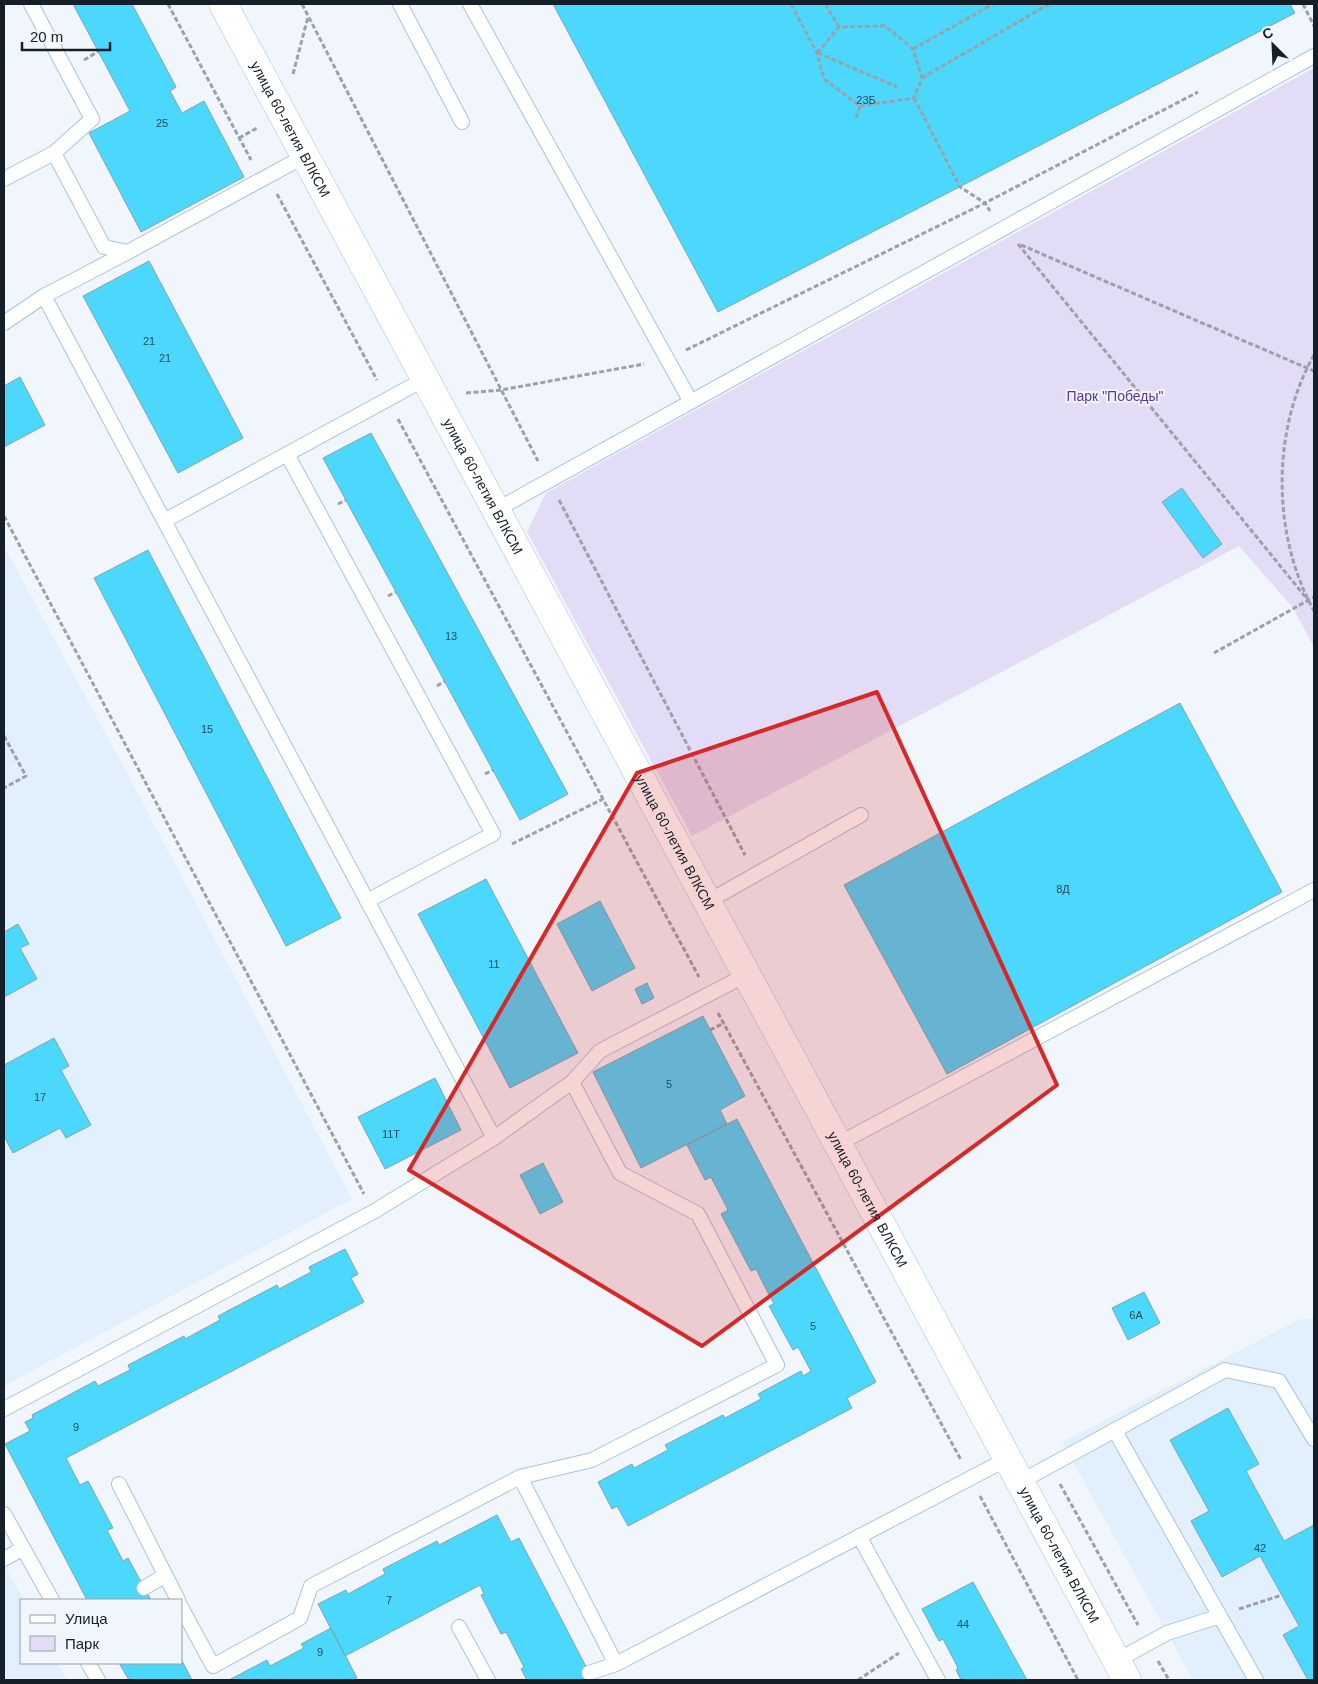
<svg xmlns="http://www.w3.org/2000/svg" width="1318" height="1684" viewBox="0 0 1318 1684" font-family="Arial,sans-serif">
<rect width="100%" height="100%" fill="#f0f6fb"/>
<!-- built -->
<path fill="#e2f0fd" d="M4,546L134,786L352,1199L4,1386Z
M1314,1318V1680H1193L1062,1442L1300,1319Z
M4,1564L24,1600H21V1663H58L67,1680H4Z"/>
<!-- green -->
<path fill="#e2dcf7" d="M1314,68V647L1293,608L1239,546L692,836L527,532L546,493Z"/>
<!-- building -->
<path fill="#4cd8fd" stroke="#7da6b3" d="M73,4H132L176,87L170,91L182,113L204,101L244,177L141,232L89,133L130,111Z
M553,4H1290L1295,13L718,312Z
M149,261L243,438L178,473L83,296Z
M20,377L45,425L4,447V386Z
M371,433L568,794L520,820L323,458Z
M1182,488L1222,544L1203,558L1162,502Z
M148,550L341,918L286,946L94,578Z
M1180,703L1282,892L947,1074L844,885Z
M486,879L578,1053L510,1088L418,914Z
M600,901L635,968L592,991L557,924Z
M18,924L29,944L20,948L37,979L4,997V932Z
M647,983L654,998L642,1004L635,989Z
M703,1016L745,1096L720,1110L727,1124L641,1168L593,1072Z
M54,1038L69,1066L61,1070L91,1125L66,1138L60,1128L13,1153L4,1136V1065Z
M435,1078L461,1130L385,1169L358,1117Z
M737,1119L876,1382L847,1398L852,1408L628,1526L617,1506L612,1509L598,1482L632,1464L634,1468L668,1450L665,1445L723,1415L725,1418L761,1399L758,1394L801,1371L803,1376L811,1371L798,1347L793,1350L769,1306L774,1304L765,1287L756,1269L751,1271L721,1214L728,1210L711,1177L705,1180L687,1145Z
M543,1163L563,1202L540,1214L520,1175Z
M345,1249L358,1274L351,1278L364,1302L66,1458L80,1485L88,1481L113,1528L107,1530L123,1561L128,1558L151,1600H87L5,1444L30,1431L25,1422L33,1418L32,1415L95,1381L98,1386L130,1370L128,1365L184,1336L185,1339L220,1320L218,1316L277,1285L279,1289L311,1272L309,1267Z
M1144,1292L1160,1323L1128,1340L1112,1308Z
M1228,1408L1259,1464L1246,1471L1284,1541L1314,1525V1680H1308L1283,1635L1299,1626L1260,1556L1222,1577L1191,1521L1209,1511L1170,1440Z
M497,1515L511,1542L519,1538L593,1680H527L521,1669L524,1667L506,1632L501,1634L481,1595L484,1594L480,1585L345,1656L318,1604L346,1590L348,1594L385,1574L383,1569L437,1541L439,1545Z
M973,1582L1027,1680H961L956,1670L958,1668L943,1639L939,1641L922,1609Z
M331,1628L357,1678L353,1680H229L267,1660L270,1666L304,1648L301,1644Z
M181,1659L192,1680H129L119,1663H181Z"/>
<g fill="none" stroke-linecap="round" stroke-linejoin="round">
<defs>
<path id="service" d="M400,4L462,122
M470,4L691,402
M54,153L104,247L128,252L305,156
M4,179L54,153L92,119L31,4
M44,296L494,1138
M4,323L44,296L128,252
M287,454L493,834L367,901
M496,510L1314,56
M164,521L425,379
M707,902L861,815
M838,1144L1314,890
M4,1409L373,1212L494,1138L572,1082L600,1051L746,975
M1115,1431L1256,1680
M520,1477L592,1460L777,1365L698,1214L620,1173L572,1082
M1020,1482L1225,1370L1279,1381L1314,1439
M119,1484L178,1600
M4,1514L52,1600
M859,1536L938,1680
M4,1559L22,1549
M144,1588L164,1576
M181,1607L213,1666L300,1618L311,1586L520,1477L616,1664
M459,1627L488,1680
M1116,1661L1167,1633L1220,1616
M88,1663L98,1680
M589,1673L616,1664L1007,1459"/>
<g id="tertiary">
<path id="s1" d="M223,4L1127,1680"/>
</g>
</defs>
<!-- service casing -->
<use href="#service" stroke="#a7c4de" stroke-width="16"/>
<!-- tertiary casing -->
<use href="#tertiary" stroke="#a7c4de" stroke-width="29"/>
<!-- path -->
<path stroke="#9aa2a9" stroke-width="3" stroke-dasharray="5 2.5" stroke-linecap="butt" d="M168,4L251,160
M302,4L538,461
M791,4L817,53L824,79L860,106L914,98L922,78L913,49L885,26L839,27L817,53
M825,4L839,27
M1303,4L1314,26
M913,49L993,4
M818,53L897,87
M84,60L99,51
M293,74L308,17
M922,78L1049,4
M914,98L960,187L985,203L990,211
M856,118L860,106
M239,138L257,128
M277,194L377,380
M1018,244L1308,600
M1021,245L1314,371
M686,350L985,203L1198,92
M1314,355C1271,431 1272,535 1314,611
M466,393L501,390L644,364
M398,419L699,977
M559,500L745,855
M338,504L346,500
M4,516L364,1194
M388,596L396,592
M1214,653L1314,597
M437,686L445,681
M4,736L26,776L4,788
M485,774L493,770
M512,844L603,799
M718,1013L961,1460
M710,1030L724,1023
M1060,1484L1138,1625
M980,1496L1078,1680
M1239,1609L1282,1595
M1158,1661L1169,1680
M858,1680L899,1653"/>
<!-- service -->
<use href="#service" stroke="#fff" stroke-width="14"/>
<!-- tertiary -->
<use href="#tertiary" stroke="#fff" stroke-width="28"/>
</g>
<!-- marked area -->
<path fill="#d62828" fill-opacity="0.2" stroke="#d62828" stroke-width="4" stroke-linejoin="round" d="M877,692L1057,1085L702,1346L409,1170L637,773Z"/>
<g text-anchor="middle" stroke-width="4" stroke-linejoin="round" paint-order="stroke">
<!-- number labels -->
<g font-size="11" fill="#224d5e">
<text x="866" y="104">23Б</text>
<text x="162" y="127">25</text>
<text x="149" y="345">21</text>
<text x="165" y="362">21</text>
<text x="451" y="640">13</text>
<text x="207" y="733">15</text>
<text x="1063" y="893">8Д</text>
<text x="494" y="968">11</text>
<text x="669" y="1088">5</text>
<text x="40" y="1101">17</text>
<text x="391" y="1138">11Т</text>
<text x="1136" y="1319">6А</text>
<text x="813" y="1330">5</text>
<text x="76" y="1431">9</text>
<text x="1260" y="1552">42</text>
<text x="389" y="1604">7</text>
<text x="963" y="1628">44</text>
<text x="320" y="1656">9</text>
</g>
<!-- street labels -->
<g font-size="14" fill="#141f29" stroke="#f0f6fb">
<text dy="5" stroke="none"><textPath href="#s1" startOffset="142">улица 60-летия ВЛКСМ</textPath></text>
<text dy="5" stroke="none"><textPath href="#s1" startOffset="548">улица 60-летия ВЛКСМ</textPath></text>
<text dy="5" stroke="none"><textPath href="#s1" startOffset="952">улица 60-летия ВЛКСМ</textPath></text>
<text dy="5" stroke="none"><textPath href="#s1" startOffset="1358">улица 60-летия ВЛКСМ</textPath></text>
<text dy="5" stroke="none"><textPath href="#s1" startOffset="1762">улица 60-летия ВЛКСМ</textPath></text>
</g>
<!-- park labels -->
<g font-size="14" fill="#5b369c" stroke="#f0f6fb">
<text x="1115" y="401">Парк "Победы"</text>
</g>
</g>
<!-- border -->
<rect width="1318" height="1684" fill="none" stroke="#141f29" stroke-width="10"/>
<!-- legend -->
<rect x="20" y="1599" width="162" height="65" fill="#f0f6fb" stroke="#98a0a7"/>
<rect x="30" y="1615" width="25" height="8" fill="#ffffff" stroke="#98a0a7"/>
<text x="65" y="1624" font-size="15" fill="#141f29">Улица</text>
<rect x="30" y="1636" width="25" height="15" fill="#e2dcf7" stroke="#98a0a7"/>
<text x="65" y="1649" font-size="15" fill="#141f29">Парк</text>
<!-- north arrow -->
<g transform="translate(1273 45) rotate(336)" stroke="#f0f6fb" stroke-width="4" paint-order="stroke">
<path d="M0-4L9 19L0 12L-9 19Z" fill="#141f29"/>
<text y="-8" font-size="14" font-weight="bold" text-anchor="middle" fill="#141f29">С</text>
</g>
<!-- scale -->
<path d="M22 42v8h88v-8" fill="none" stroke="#141f29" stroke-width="2.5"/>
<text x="30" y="42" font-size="15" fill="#141f29" stroke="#f0f6fb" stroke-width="4" paint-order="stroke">20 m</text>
</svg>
